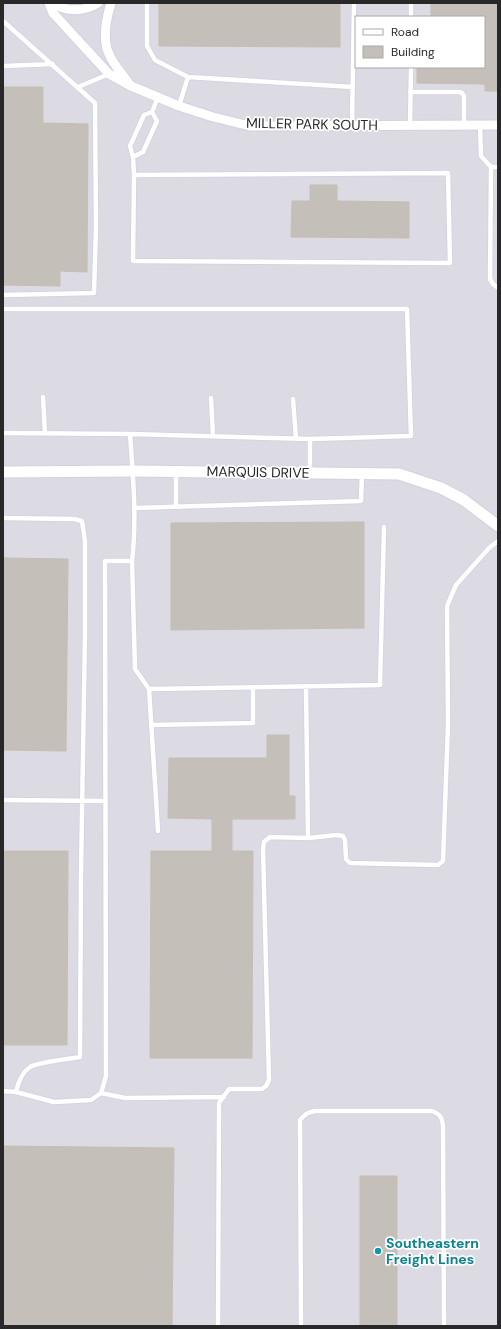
<svg xmlns="http://www.w3.org/2000/svg" width="501" height="1329" viewBox="0 0 501 1329" font-family="'DM Sans',sans-serif">
<rect width="100%" height="100%" fill="#eae2d9"/>
<!-- industrial -->
<path fill="#dcdae2" fill-rule="evenodd" d="M3,3H498V1326H3ZM356,17H484V67H356Z"/>
<!-- building -->
<path fill="#c5bfb9" stroke="#c5beb3" d="M159,3H340V47L159,46Z
M431,3H498V91H485V84L417,83V67H484V17H431Z
M3,87H43V123L88,124L87,272L60,271V286L3,285Z
M310,185H337V201L409,202V238L291,237L292,201H310Z
M364,522V628L171,630V523Z
M3,558L68,559L66,751L3,750Z
M267,735H289V796H295V819H232V851H253L252,1058H150L151,851H212V819L168,818L169,758H267Z
M3,851H68L67,1045H3Z
M3,1146L174,1148L172,1326H3Z
M360,1176H397V1326H360Z"/>
<g fill="none" stroke-linecap="round" stroke-linejoin="round">
<defs>
<path id="service" d="M147,3V46L155,60L188,77L353,87
M411,17V3
M3,21L95,103L96,227L94,293L3,295
M3,66L53,64
M78,87L109,74
M410,92H459L462,93L464,96V125
M179,106L188,77
M352,125L354,3
M410,125L411,67
M480,125L481,156L491,167L490,279L493,284L498,288
M133,157L143,152L157,121L152,112L158,97
M491,167H498
M134,175L448,173L450,263L133,261L134,175L133,157L130,146L144,115L152,112
M3,309H407L411,436L310,439
M43,397L45,434
M211,398L213,436
M293,399L296,439
M3,433L130,434C133,476 137,519 132,561H105L106,1076L101,1093L91,1100L54,1102L16,1092
M130,434L310,439V472
M176,506V472
M134,508L361,501L362,473
M3,518L74,519L82,521L85,541V633L81,873L80,1057C69,1059 38,1062 30,1067C21,1073 18,1083 16,1092L3,1091
M132,561L135,669L149,689L380,685L384,527
M306,686L308,838
M149,689L158,831
M151,725L253,723V687
M3,800L105,801
M101,1093L125,1098L224,1097
M218,1326L219,1103L229,1089H262L266,1086L269,1080L263,849L264,842L270,837L308,838L337,835L343,836L345,840L346,859L350,863L438,865L443,861L448,724L447,606L456,585L489,548L498,541
M301,1326L300,1120C305,1114 308,1112 315,1111H432C440,1114 442,1117 443,1126L444,1326"/>
<path id="minor" d="M49,3L53,13L109,74L131,86L179,106L213,117L250,126L498,125
M52,3C66,12 84,12 98,3
M111,3C107,16 104,31 106,44C108,59 122,73 130,85"/>
<path id="tertiary" d="M3,472L133,471L399,474L441,488L464,500L498,526"/>
</defs>
<!-- service casing -->
<use href="#service" stroke="#ced3e1" stroke-width="6"/>
<!-- minor casing -->
<use href="#minor" stroke="#ced3e1" stroke-width="11"/>
<!-- tertiary casing -->
<use href="#tertiary" stroke="#ced3e1" stroke-width="13"/>
<!-- service -->
<use href="#service" stroke="#fff" stroke-width="4.5"/>
<!-- minor -->
<use href="#minor" stroke="#fff" stroke-width="9"/>
<!-- tertiary -->
<use href="#tertiary" stroke="#fff" stroke-width="11"/>
</g>
<!-- markers -->
<circle fill="#0f9aa8" stroke="#fff" stroke-width="1.5" cx="378" cy="1251" r="4"/>
<g text-anchor="middle" stroke-width="3.5" stroke-linejoin="round" paint-order="stroke">
<!-- street labels -->
<g font-size="14" fill="#282828" stroke="#fff">
<text transform="translate(312 124) rotate(1)" y="5">MILLER PARK SOUTH</text>
<text transform="translate(258 472) rotate(1)" y="5">MARQUIS DRIVE</text>
</g>
<!-- culture labels -->
<g font-size="14" font-weight="bold" fill="#0d838f" stroke="#fff" text-anchor="start">
<text x="386" y="1248">Southeastern<tspan x="386" dy="16">Freight Lines</tspan></text>
</g>
</g>
<!-- border -->
<rect width="501" height="1329" fill="none" stroke="#282828" stroke-width="8"/>
<!-- legend -->
<rect x="355" y="16" width="130" height="52" fill="#ffffff" stroke="#a9a9a9"/>
<rect x="363" y="29" width="20" height="6" fill="#ffffff" stroke="#a9a9a9"/>
<text x="391" y="36" font-size="12" fill="#282828">Road</text>
<rect x="363" y="46" width="20" height="12" fill="#c5bfb9" stroke="#a9a9a9"/>
<text x="391" y="56" font-size="12" fill="#282828">Building</text>
</svg>
